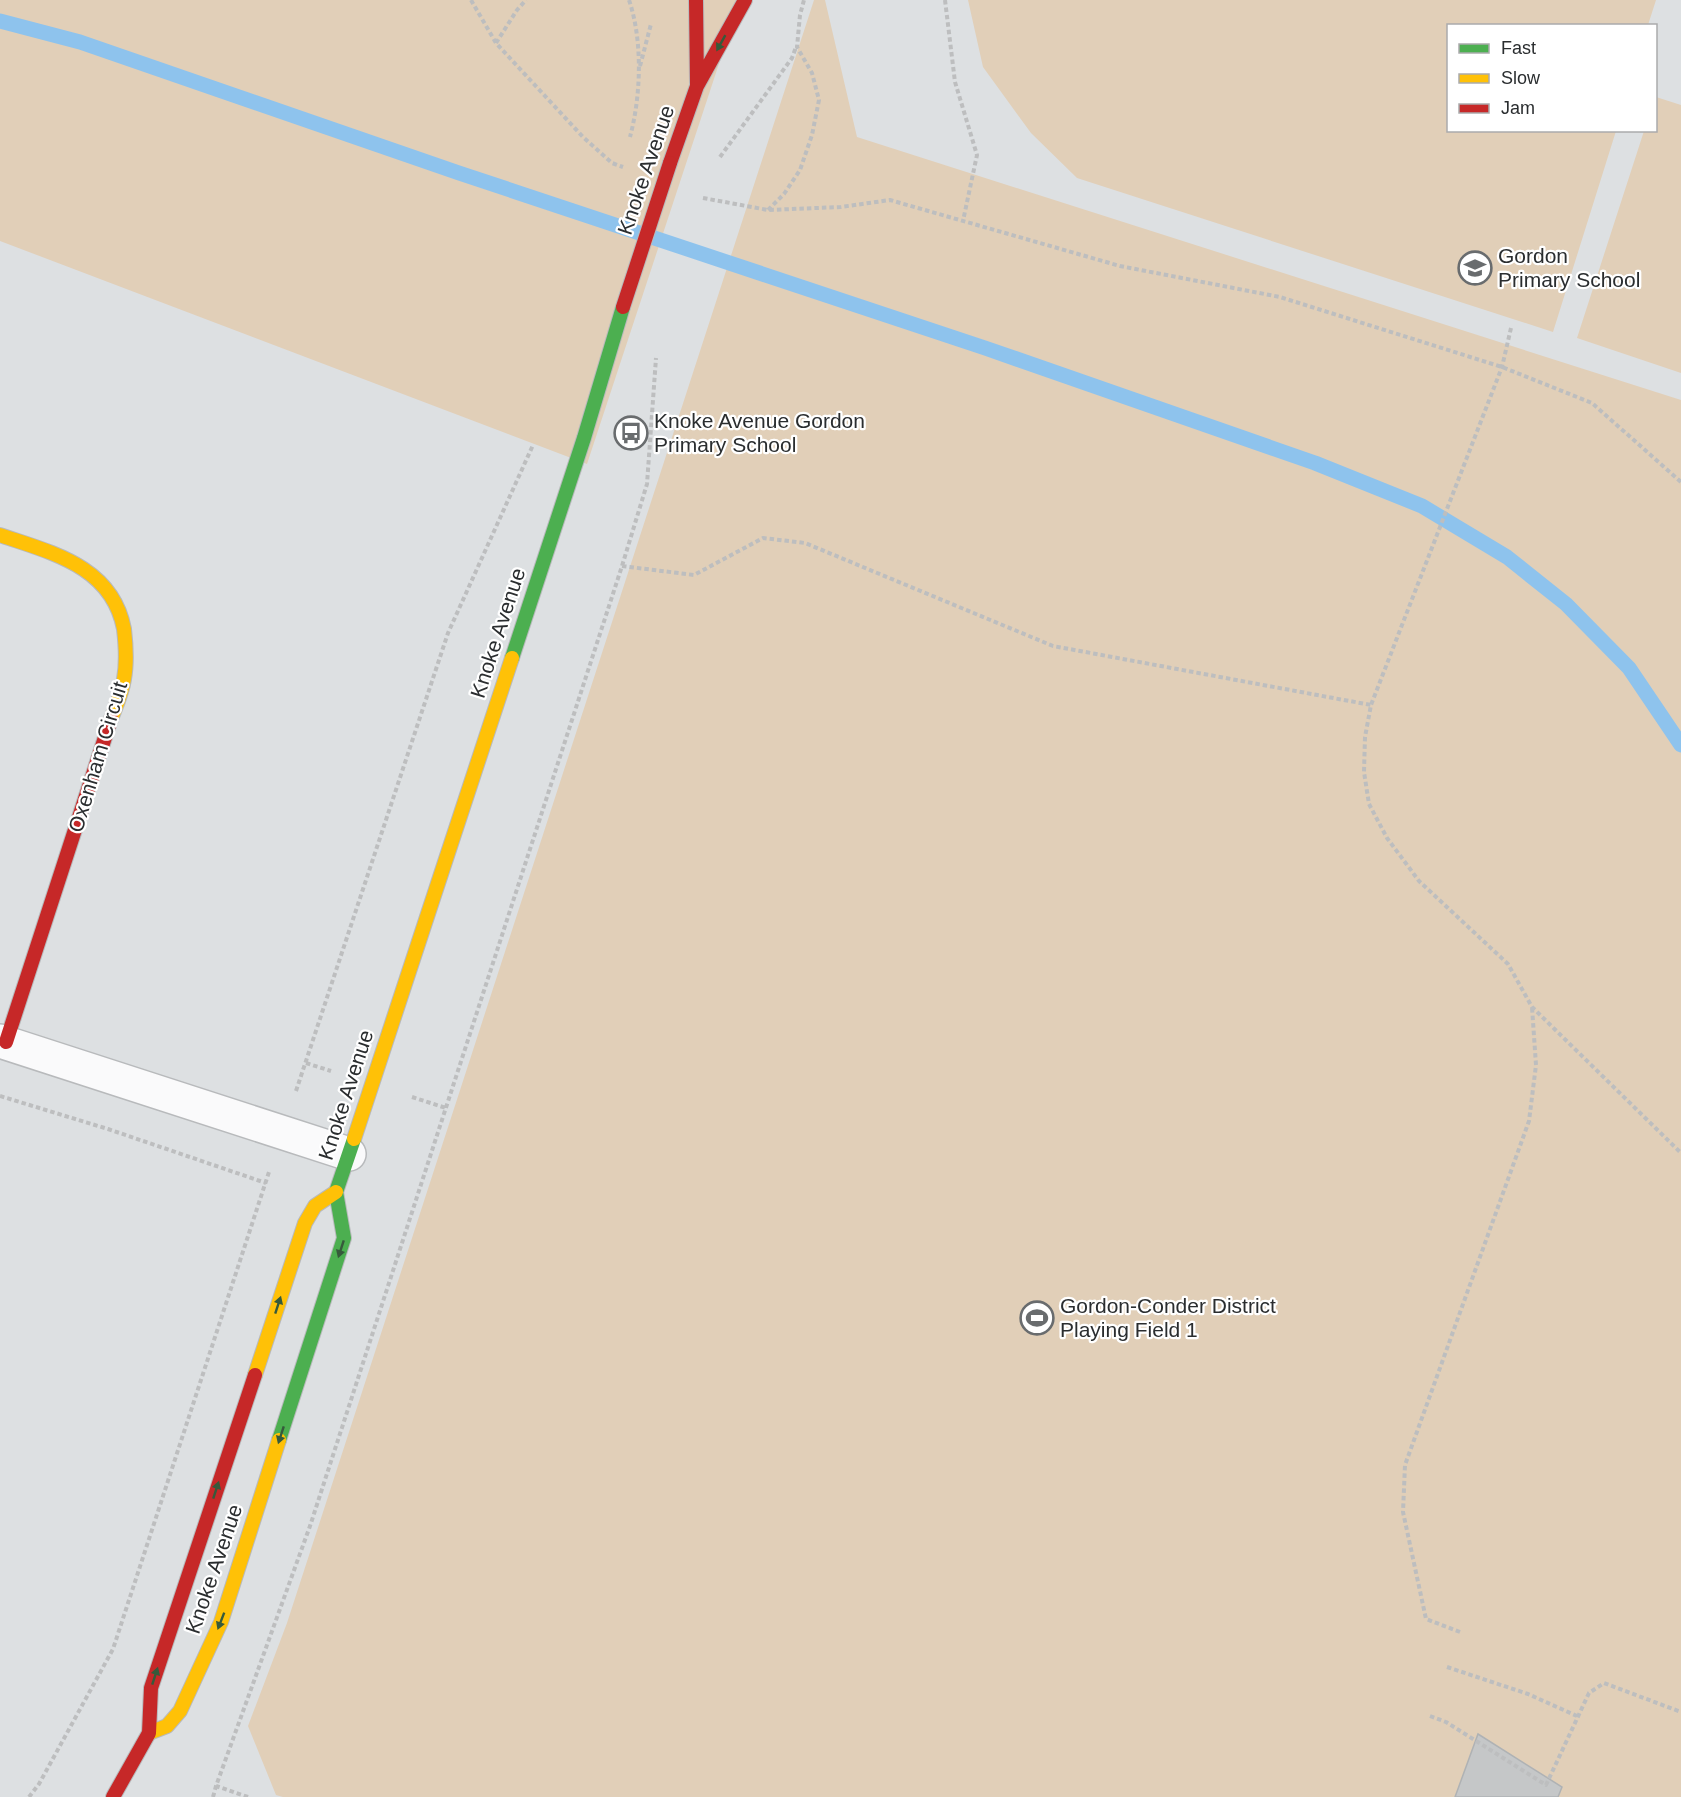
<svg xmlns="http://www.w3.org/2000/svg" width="1681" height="1797" viewBox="0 0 1681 1797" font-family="Helvetica,sans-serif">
<rect width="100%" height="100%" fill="#dde0e2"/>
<!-- green -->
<path fill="#e1cfb8" d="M0,0H740L587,464L0,241Z
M814,0H825L857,137L1681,400V1797H283L276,1795L248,1726L287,1623Z
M968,0H1656L1648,25L1448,26V130L1616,131L1553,332L1077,178L1031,133L983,67Z
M1656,97L1681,105V373L1577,338L1644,131L1656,130Z"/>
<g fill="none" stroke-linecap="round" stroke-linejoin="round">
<!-- stream -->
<path stroke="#8ec3ed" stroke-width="15" d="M0,21L80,42L459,173L985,348L1315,463L1422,506L1507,557L1566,604L1629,668L1681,745"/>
</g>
<!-- building -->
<path fill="#c5c7c8" stroke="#afb2b4" stroke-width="1.5" d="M1478,1734L1562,1787L1558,1797H1455Z"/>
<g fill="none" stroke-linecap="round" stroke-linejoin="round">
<defs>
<path id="street" d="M0,1041L349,1154"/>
<path id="fast" d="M512,658L584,438L623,307
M279,1440L344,1238L336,1192L354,1139"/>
<path id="slow" d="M0,535C52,553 112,566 124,629C126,646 127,663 124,679C122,693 116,706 111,719
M354,1139L512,658
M255,1375L305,1223L315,1206L336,1192
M149,1733L167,1726L180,1711L221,1622L279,1440"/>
<path id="jam" d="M696,0L697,86
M670,163L697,86L745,0
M6,1042L111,719
M113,1797L149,1733L151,1688L255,1375"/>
</defs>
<!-- street casing -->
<use href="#street" stroke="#b8babc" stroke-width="36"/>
<!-- fast casing -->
<use href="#fast" stroke="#b8babc" stroke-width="16"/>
<!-- slow casing -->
<use href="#slow" stroke="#b8babc" stroke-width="16"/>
<!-- jam casing -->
<use href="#jam" stroke="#b8babc" stroke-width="16"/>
<!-- path -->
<path stroke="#bdbebf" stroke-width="4" stroke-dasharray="4.5 3" stroke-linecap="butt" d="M471,0L496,43L583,137L612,163L623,167
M629,0C643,41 641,96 630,137
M945,0L955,82L977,155L963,221
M496,43L517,10L526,0
M640,66L651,24
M720,157L792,58L796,47
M703,198L768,210L841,207L890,200L1120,266L1280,297L1502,367L1592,403L1681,482
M768,210L784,194L800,170L812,135L819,100L812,73L797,47L800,15L804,0
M1511,328L1502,367L1371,705L1365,737L1364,772L1369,804L1387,838L1419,881L1508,964L1532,1007L1681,1153
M622,566L694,575L763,538L805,543L1053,646L1371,705
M306,1063L331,1071
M296,1091L448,633L533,445
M0,1096L108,1129L266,1183
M412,1097L446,1108
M1460,1632L1426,1619L1403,1512L1405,1465L1529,1121L1536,1065L1532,1007
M1447,1667L1528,1694L1577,1716
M1430,1716L1446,1722L1546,1785L1589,1693L1604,1683L1681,1712
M29,1797L39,1784L113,1649L269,1172
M213,1797L216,1786
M248,1797L216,1786L310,1526L622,566L647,484L656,358"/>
<!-- street -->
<use href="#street" stroke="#fafafb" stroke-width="33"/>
<!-- fast -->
<use href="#fast" stroke="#4caf50" stroke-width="14"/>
<!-- slow -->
<use href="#slow" stroke="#ffc107" stroke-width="14"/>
<!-- jam -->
<use href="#jam" stroke="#c62828" stroke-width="14"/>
<defs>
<path id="jam-bridge" d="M623,307L670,163"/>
</defs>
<!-- jam-bridge casing -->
<use href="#jam-bridge" stroke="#b8babc" stroke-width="16" stroke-linecap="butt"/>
<!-- jam-bridge -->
<use href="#jam-bridge" stroke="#c62828" stroke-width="14"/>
</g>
<!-- one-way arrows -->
<defs><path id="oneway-solid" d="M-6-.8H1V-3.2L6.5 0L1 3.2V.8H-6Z" transform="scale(1.5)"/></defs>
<g fill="#365a3b">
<use href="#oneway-solid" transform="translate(721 43) rotate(119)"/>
<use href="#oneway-solid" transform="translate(341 1249) rotate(108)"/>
<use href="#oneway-solid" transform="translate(278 1305) rotate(-72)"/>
<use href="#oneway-solid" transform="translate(281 1435) rotate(108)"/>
<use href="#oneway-solid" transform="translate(216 1490) rotate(-72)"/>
<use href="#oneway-solid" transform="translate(221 1621) rotate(111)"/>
<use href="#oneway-solid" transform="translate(155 1676) rotate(-72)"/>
</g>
<!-- icons -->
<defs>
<symbol id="school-ring" viewBox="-11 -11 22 22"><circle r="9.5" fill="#fff" stroke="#696c6e" stroke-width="1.5"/><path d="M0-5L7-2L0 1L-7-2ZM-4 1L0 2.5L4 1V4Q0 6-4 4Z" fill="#696c6e"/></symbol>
<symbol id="bus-ring" viewBox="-11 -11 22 22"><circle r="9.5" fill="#fff" stroke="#696c6e" stroke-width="1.5"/><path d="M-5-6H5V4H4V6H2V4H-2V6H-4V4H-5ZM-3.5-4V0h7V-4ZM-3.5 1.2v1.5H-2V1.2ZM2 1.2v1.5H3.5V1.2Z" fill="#696c6e"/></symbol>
<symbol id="stadium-ring" viewBox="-11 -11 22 22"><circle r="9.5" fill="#fff" stroke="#696c6e" stroke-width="1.5"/><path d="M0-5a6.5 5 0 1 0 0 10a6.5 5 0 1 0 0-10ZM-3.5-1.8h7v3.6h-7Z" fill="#696c6e"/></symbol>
</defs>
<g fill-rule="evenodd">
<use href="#school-ring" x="1456" y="249" width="38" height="38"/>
<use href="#bus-ring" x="612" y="414" width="38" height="38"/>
<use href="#stadium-ring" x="1018" y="1299" width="38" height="38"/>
</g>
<g text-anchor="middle" stroke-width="4.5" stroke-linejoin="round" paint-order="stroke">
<!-- street labels -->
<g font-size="21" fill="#2a2d2f" stroke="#fff">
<text transform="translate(646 170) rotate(-71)" y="7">Knoke Avenue</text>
<text transform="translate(498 633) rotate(-72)" y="7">Knoke Avenue</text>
<text transform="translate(98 757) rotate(-73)" y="7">Oxenham Circuit</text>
<text transform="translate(346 1095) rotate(-72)" y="7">Knoke Avenue</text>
<text transform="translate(214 1569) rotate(-71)" y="7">Knoke Avenue</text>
</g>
<!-- poi labels -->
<g font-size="21" fill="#2a2d2f" stroke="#fff" text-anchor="start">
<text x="1498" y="263">Gordon<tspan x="1498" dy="24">Primary School</tspan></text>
<text x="654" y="428">Knoke Avenue Gordon<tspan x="654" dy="24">Primary School</tspan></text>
<text x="1060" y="1313">Gordon-Conder District<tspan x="1060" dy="24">Playing Field 1</tspan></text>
</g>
</g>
<!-- legend -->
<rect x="1447" y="24" width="210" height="108" fill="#ffffff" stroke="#aaabac" stroke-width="1.5"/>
<rect x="1459" y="44" width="30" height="9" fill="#4caf50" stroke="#aaabac" stroke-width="1.5"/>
<text x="1501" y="54" font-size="18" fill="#2a2d2f">Fast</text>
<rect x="1459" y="74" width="30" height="9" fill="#ffc107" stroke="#aaabac" stroke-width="1.5"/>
<text x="1501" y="84" font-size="18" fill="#2a2d2f">Slow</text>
<rect x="1459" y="104" width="30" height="9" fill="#c62828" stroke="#aaabac" stroke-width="1.5"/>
<text x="1501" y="114" font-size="18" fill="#2a2d2f">Jam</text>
</svg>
